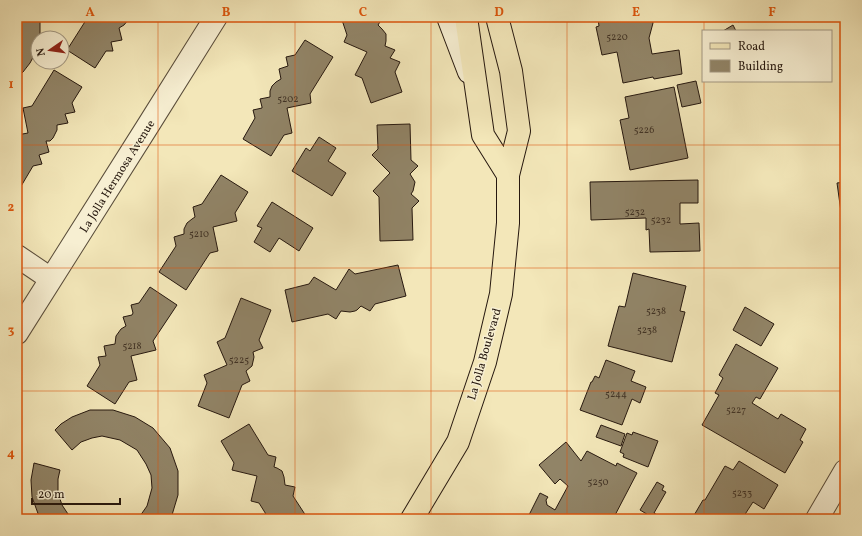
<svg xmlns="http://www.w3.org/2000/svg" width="862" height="536" viewBox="0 0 862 536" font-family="Vollkorn,serif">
<rect width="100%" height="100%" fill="#f3e7b9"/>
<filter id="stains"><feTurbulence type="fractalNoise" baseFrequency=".005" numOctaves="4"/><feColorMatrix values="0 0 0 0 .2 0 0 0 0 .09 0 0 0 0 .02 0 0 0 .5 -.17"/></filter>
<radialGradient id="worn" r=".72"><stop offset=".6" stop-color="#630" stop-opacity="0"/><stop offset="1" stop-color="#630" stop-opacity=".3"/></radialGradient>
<!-- building -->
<path fill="#918467" stroke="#26180f" d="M17,17H40V38H38V44L37,50L30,63L23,72L17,78Z
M88,17H129L128,20L124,25L119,28L122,40L111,42L113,51H106L95,68L67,50Z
M341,17H383L378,25L382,29L386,34V41L385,46L395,50L390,58L400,62L395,72L402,92L371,103L362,78L355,75L367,52L344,42L347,35Z
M602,17H652L653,23L649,38L652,54L679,50L682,74L654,79L653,77L623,83L617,52L602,55L596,27L599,26L598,19H602Z
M736,17H746L738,22Z
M733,25L736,31H723Z
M305,40L333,57L310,94L311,103L287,108L292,133L284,135L271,156L243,139L255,118L253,110L262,108V107L260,99L270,97V91L272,86L276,82L281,79L279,69L288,66L286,57L295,55Z
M54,70L82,87L72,103L75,112L65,114L68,123L57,125V130L53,138L50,141H46L49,152L39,155L42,164L33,166L17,193V135L28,133L23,108L32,106Z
M696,81L701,103L682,107L677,85Z
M674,87L688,158L630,170L620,120L629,118L625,97Z
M410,124L411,160L418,166L410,174L415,182L413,191L411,194L419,201L412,208L413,240L380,241L379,197L373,191L390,173L372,155L378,149L377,125Z
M319,137L336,148L328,161L346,173L332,196L292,171L306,148L310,151Z
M221,175L248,192L235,213L237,221L213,227L218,251L210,253L186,290L159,272L176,246L174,237L184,234V229L187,223L192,219L195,217L193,207L202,204Z
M698,180V203H680V224L699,223L700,251L650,252L649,229L646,230V218L591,220L590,182Z
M845,182V219H842L837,183Z
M272,202L313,228L299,251L279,238L270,252L254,242L262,228L257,226Z
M398,265L406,296L375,304L370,311L361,306L357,310L355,311L350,312L341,311L336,319L328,314L292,322L285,290L309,284L314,277L336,290L349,269L355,274Z
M633,273L686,286L680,311L685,312L672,362L608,346L619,306L625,307Z
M150,287L177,305L153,341L156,350L131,356L137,380L129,382L115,404L87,386L100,365L98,357L106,356L104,346L115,344L116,336L121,329L126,326L123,317L132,315L133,313L131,305L139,303Z
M241,298L271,310L259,340L263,348L253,352L254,357L252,366L246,371L250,381L242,385L229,418L198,406L207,383L204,375L227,365L217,342L225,338Z
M745,307L774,324L761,346L733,330Z
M736,344L778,368L760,399L756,397L752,403L778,419L781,414L806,429L800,440L803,442L785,473L702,425L719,395L715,393L723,378L719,375Z
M606,360L635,371L631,381L646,387L640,403L632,399L622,425L580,410L591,382H592L595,376L599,378Z
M90,410H113L135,417L153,428L170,448L178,471V495L172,515L170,519H136L140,516L147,506L152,488L151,475L146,464L137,450L120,440L102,436L92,438L81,442L72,450L55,430L61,424L72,417Z
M249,424L268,455L276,457L274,467L277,468L282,471L284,477L285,485L295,487L293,496L308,519H269L259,503L251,501L257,476L232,470L234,463L221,441Z
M601,425L625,434L621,446L596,437Z
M633,432L658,441L648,467L623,457L624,454L620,452L627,433L632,435Z
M566,442L581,461L587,451L616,466L617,463L637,473L613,519H605L603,518L602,519H527L540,493L548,497L546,500L547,505L555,510L568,486L560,479L555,484L539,465Z
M739,461L778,485L764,509L753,502L742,519H694L695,518L693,517L703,500H705L725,466L733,470Z
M34,463L60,470L58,479V493L62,505L68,514L74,519H40L32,497L31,480Z
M657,482L664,486L662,490L666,492L654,513L664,519H655L640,510Z"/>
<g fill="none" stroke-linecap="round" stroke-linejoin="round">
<defs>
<path id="minor" d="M17,256L51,279
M17,333L149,124L216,17
M817,519L845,471"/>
<path id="secondary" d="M448,17L469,72"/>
<path id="primary" d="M466,17L483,135L508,175
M412,519L458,442L485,362L501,294L508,223V175L519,131L511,71L497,17"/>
</defs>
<!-- minor casing -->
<use href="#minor" stroke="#594c3a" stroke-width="24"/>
<!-- secondary casing -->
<use href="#secondary" stroke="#26180f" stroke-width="24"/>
<!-- primary casing -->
<use href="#primary" stroke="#26180f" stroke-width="24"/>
<!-- minor -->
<use href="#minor" stroke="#f7efd2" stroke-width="22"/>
<!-- secondary -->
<use href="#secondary" stroke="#f7efd2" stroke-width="22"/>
<!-- primary -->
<use href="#primary" stroke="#f3e7b9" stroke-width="22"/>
</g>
<!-- grid -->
<path fill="none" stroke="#de560c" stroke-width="1" stroke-opacity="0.55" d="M158,17V519M295,17V519M431,17V519M567,17V519M704,17V31M704,81V519M17,145H845M17,268H845M17,391H845"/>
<g text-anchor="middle" stroke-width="3" stroke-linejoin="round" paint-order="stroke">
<!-- number labels -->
<g font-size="10" fill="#413325">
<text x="617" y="40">5220</text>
<text x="288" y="102">5202</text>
<text x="644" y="133">5226</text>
<text x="635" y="215">5232</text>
<text x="661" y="223">5232</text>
<text x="199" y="237">5210</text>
<text x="656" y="314">5238</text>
<text x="647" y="333">5238</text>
<text x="132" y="349">5218</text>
<text x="239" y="363">5225</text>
<text x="616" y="397">5244</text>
<text x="736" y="413">5227</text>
<text x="598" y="485">5250</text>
<text x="742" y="496">5233</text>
</g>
<!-- street labels -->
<g font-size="12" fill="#26180f" stroke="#f7efd2">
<text transform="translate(117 176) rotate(-58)" y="4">La Jolla Hermosa Avenue</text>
<text transform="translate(484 354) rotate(-74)" y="4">La Jolla Boulevard</text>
</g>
</g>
<!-- margin -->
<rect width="862" height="536" fill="none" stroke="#f3e7b9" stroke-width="44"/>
<!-- legend -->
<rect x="702" y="30" width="130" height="52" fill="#f7efd2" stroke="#a39984"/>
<rect x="710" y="43" width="20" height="6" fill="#f3e7b9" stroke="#a39984"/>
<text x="738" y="50" font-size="12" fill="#26180f">Road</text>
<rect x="710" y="60" width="20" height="12" fill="#918467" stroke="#a39984"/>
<text x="738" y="70" font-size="12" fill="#26180f">Building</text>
<!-- north arrow -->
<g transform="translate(50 50) rotate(257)"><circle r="19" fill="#f7efd2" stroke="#a39984"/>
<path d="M0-3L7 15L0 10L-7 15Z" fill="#8f2418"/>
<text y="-6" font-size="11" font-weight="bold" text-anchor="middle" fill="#26180f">N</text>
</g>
<!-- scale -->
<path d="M32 498v6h88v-6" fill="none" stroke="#26180f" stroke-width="2"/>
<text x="38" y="498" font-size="12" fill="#26180f" stroke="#f7efd2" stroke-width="3" paint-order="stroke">20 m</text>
<rect x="22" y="22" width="818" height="492" fill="none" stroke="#de560c" stroke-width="1.5"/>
<g font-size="13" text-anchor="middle" font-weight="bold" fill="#de560c">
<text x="90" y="16">A</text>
<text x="226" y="16">B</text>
<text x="363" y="16">C</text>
<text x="499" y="16">D</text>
<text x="636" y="16">E</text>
<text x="772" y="16">F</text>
<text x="11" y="88">1</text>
<text x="11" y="211">2</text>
<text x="11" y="334">3</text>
<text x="11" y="457">4</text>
</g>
<rect width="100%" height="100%" filter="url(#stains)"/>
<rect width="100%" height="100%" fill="url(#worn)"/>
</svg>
